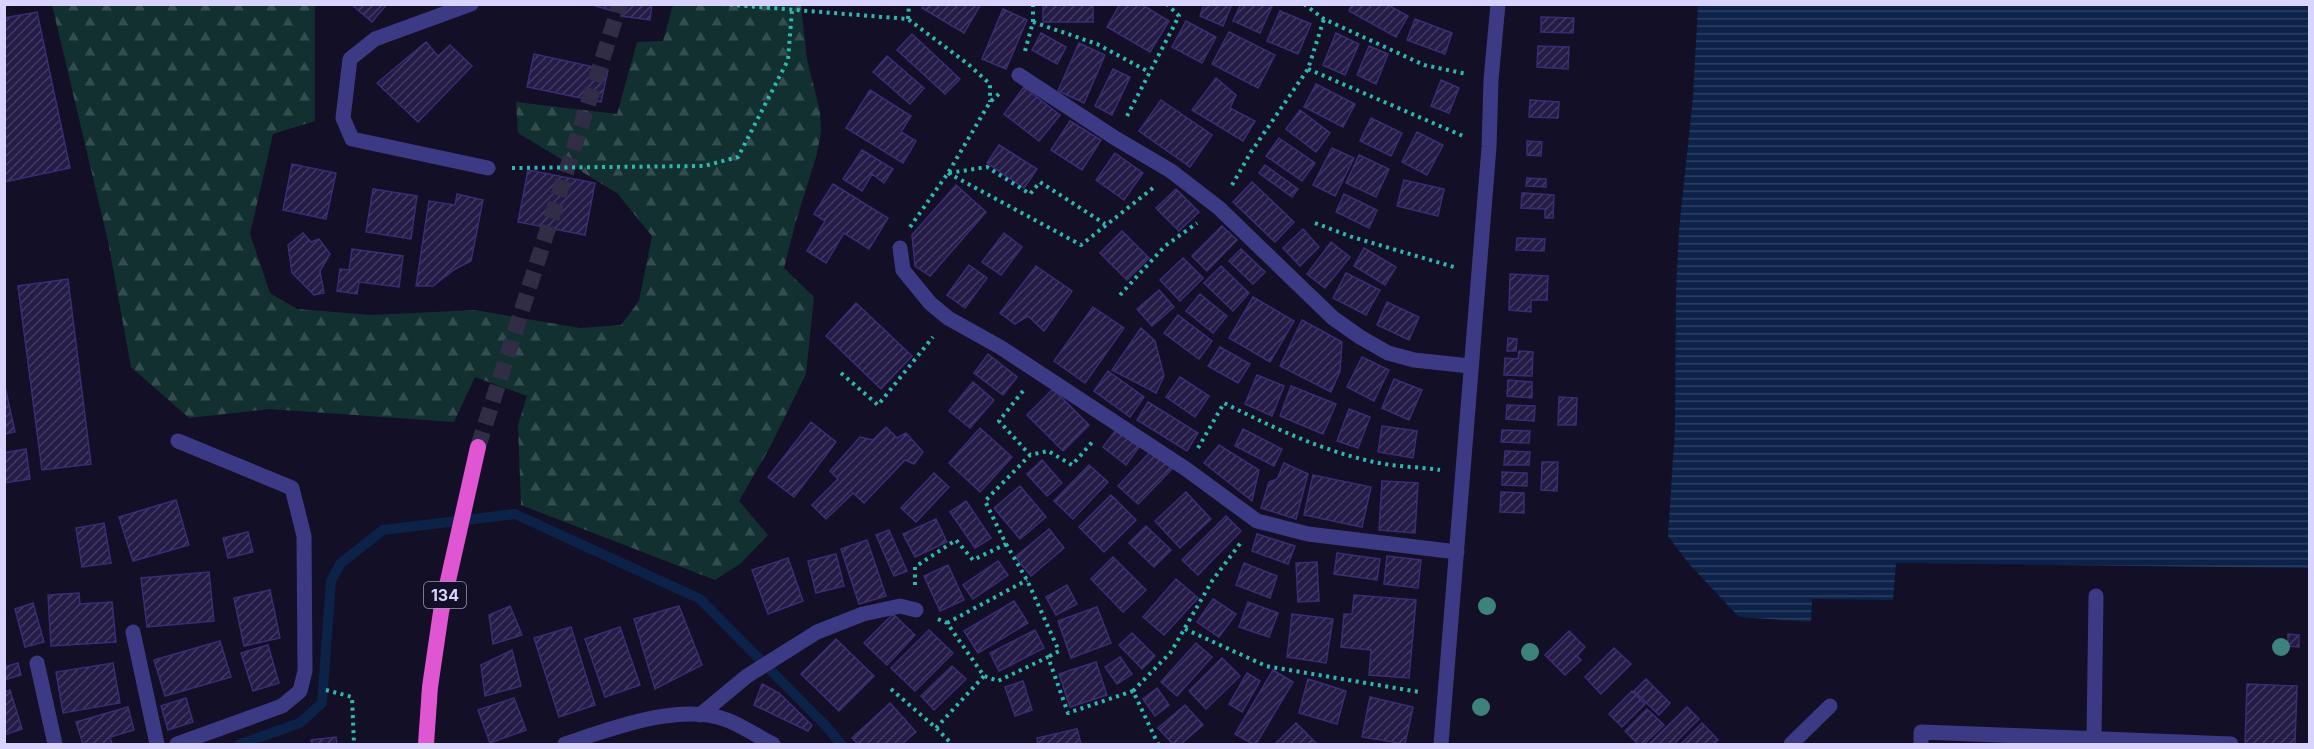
<svg xmlns="http://www.w3.org/2000/svg" width="2314" height="749" viewBox="0 0 2314 749" font-family="Inter,sans-serif">
<defs>
<pattern id="forest-firs" width="22" height="20" patternUnits="userSpaceOnUse" patternTransform="scale(1.5)"><rect width="22" height="20" fill="#12302f"/><path d="M5 1l3.5 6h-7zM16 11l3.5 6h-7z" fill="#344d4e"/></pattern>
<pattern id="water-rules" width="6" height="5" patternUnits="userSpaceOnUse" patternTransform="scale(1.5)"><rect width="6" height="5" fill="#0c2248"/><path d="M0 2.5h6" fill="none" stroke="#2f4163"/></pattern>
<pattern id="building-hatch" width="6" height="6" patternUnits="userSpaceOnUse" patternTransform="scale(1.5)"><rect width="6" height="6" fill="#241b47"/><path d="M-1 1l2-2M0 6l6-6M5 7l2-2" fill="none" stroke="#433b63"/></pattern>
</defs>
<rect width="100%" height="100%" fill="#130f26"/>
<!-- forest -->
<path fill="url(#forest-firs)" d="M52,5H315V121L273,134L250,234L270,293L297,309L371,315L475,310L580,328L621,325L639,301L652,236L617,193L518,133L516,102L617,114L637,42L663,41L673,5H801L807,59L820,111L821,131L817,154L796,221L784,268L814,297L806,374L770,447L739,501L768,535L740,564L715,580L521,505L518,425L527,396L475,377L454,422L269,409L189,418L131,367L108,241Z"/>
<!-- water -->
<path fill="url(#water-rules)" d="M1698,5H2309V568L1896,563L1893,600L1812,599L1811,622L1739,617L1689,564L1668,536L1675,428L1676,291L1679,230L1693,97Z"/>
<g fill="none" stroke-linecap="round" stroke-linejoin="round">
<!-- stream -->
<path stroke="#0c2248" stroke-width="10" d="M240,744L300,723L322,703L331,581L340,564L383,530L515,514L700,599L825,725L841,744"/>
</g>
<!-- building -->
<path fill="url(#building-hatch)" stroke="#3b2d73" stroke-width="1.5" d="M351,4H387L372,22Z
M589,4H615L613,11Z
M622,4H652L650,20L621,16Z
M924,4H981L964,33L922,8Z
M1043,4H1093V22H1043Z
M1120,4H1141L1169,21L1150,52L1107,27Z
M1204,4H1232L1223,26L1200,16Z
M1241,4H1273L1260,33L1233,21Z
M1352,4H1386L1408,16L1396,37L1349,11Z
M1003,9L1027,20L1006,69L982,59Z
M1280,11L1311,24L1298,54L1267,41Z
M37,12L70,168L4,182V18Z
M1541,17L1574,18L1573,33L1541,32Z
M1415,19L1452,33L1445,54L1407,40Z
M1186,21L1216,37L1202,63L1172,47Z
M1229,32L1275,55L1258,88L1212,64Z
M1041,33L1066,47L1057,64L1032,50Z
M1336,33L1359,44L1345,75L1323,65Z
M912,34L960,79L945,94L897,50Z
M426,42L438,56L450,45L472,66L418,122L377,83Z
M1079,43L1105,55L1084,103L1058,91Z
M1369,46L1388,54L1376,84L1357,75Z
M1538,46L1569,47L1568,69L1537,67Z
M534,54L608,70L601,102L527,87Z
M887,56L924,88L910,104L873,72Z
M1113,69L1130,77L1112,115L1095,106Z
M1216,78L1236,95L1230,108L1255,121L1243,141L1192,110Z
M1441,80L1459,88L1449,113L1431,106Z
M1316,84L1355,104L1343,127L1304,107Z
M1024,87L1060,115L1039,141L1004,114Z
M870,90L911,116L901,132L916,141L903,163L846,128Z
M1161,100L1212,135L1190,167L1139,131Z
M1530,100L1559,102L1558,118L1529,117Z
M1300,110L1330,133L1316,152L1286,129Z
M1371,118L1402,133L1391,156L1360,141Z
M1070,121L1101,140L1082,170L1051,150Z
M1417,132L1443,145L1427,175L1402,162Z
M1279,138L1315,163L1302,181L1266,156Z
M1527,141L1542,142L1541,156L1527,155Z
M999,145L1037,169L1024,188L987,163Z
M1332,148L1354,158L1335,196L1313,185Z
M862,150L893,169L884,183L872,174L862,191L843,179Z
M1115,153L1143,173L1124,200L1096,180Z
M1359,155L1389,169L1376,197L1346,183Z
M292,164L336,173L326,219L283,210Z
M1265,165L1298,189L1292,197L1259,173Z
M528,170L595,183L585,235L518,222Z
M1527,178L1546,179V187L1526,186Z
M1404,180L1444,189L1438,216L1397,206Z
M1252,182L1294,222L1275,242L1233,202Z
M833,184L888,218L869,249L844,233L826,263L807,251L825,221L814,214Z
M956,185L986,212L930,276L915,266L912,235Z
M373,189L417,196L411,239L366,232Z
M1176,189L1199,212L1179,231L1156,208Z
M1522,193L1554,195L1553,218H1545V209L1521,208Z
M457,194L483,200L471,261L455,269L433,286H416L429,201L455,205Z
M1344,194L1377,210L1369,228L1336,212Z
M1222,226L1237,240L1207,271L1192,256Z
M1303,229L1319,247L1300,266L1283,248Z
M1122,231L1149,258L1127,280L1100,253Z
M303,233L311,242L319,239L330,254L320,271L324,293L314,295L292,273L288,245Z
M1004,233L1022,247L1001,275L982,262Z
M1517,238L1545,239L1544,251L1516,250Z
M1331,242L1350,257L1325,288L1307,274Z
M1364,248L1396,267L1385,285L1354,266Z
M352,249L403,256L399,287L359,282L357,294L337,291L340,269L349,270Z
M1241,249L1265,272L1253,284L1229,261Z
M1183,258L1203,278L1180,301L1160,280Z
M969,265L987,278L965,308L947,295Z
M1036,266L1072,291L1044,331L1028,316L1015,324L1000,313Z
M1221,266L1249,293L1233,311L1204,283Z
M1346,273L1380,290L1366,315L1333,298Z
M1510,274L1548,276L1547,300H1531V312L1509,310Z
M68,279L91,464L42,470L18,286Z
M1159,290L1174,307L1152,326L1137,309Z
M1200,294L1227,316L1213,333L1186,311Z
M1253,297L1294,321L1270,362L1229,338Z
M1387,302L1419,317L1409,340L1377,325Z
M856,303L912,356L881,389L826,336Z
M1093,307L1124,328L1085,383L1054,361Z
M1178,315L1212,341L1199,359L1164,333Z
M1302,320L1342,342L1340,371L1331,392L1280,366Z
M1141,328L1155,341L1164,376L1156,393L1112,370Z
M1508,338L1517,339L1516,351H1507Z
M1220,347L1250,364L1238,383L1208,366Z
M1519,351L1533,352L1532,376L1504,375L1505,358L1518,359Z
M988,354L1017,377L1003,395L974,373Z
M1362,357L1389,370L1374,401L1347,387Z
M1108,371L1144,397L1130,417L1094,391Z
M1257,375L1284,386L1272,416L1245,404Z
M1180,377L1209,396L1195,417L1166,397Z
M1394,379L1422,390L1409,420L1382,408Z
M1508,380L1532,382V398L1507,396Z
M4,382L15,432L4,434Z
M973,382L994,400L970,428L949,411Z
M1291,386L1336,404L1323,434L1280,416Z
M1053,389L1089,425L1063,451L1027,415Z
M1559,397L1577,398L1576,425H1558Z
M1148,402L1198,433L1187,451L1137,420Z
M1507,405L1535,406L1534,421L1506,419Z
M1349,409L1370,417L1358,448L1337,441Z
M811,422L836,442L794,497L768,477Z
M1382,426L1417,431L1413,458L1378,452Z
M886,427L897,438L906,433L923,452L914,464L905,460L864,503L853,493L826,519L812,505L838,479L830,471L860,437L873,440Z
M980,428L1012,457L980,492L949,463Z
M1243,429L1282,449L1274,466L1235,446Z
M1116,430L1139,447L1126,465L1103,447Z
M1502,430L1530,431L1529,443L1501,442Z
M1219,445L1259,470L1252,501L1204,463Z
M26,449L30,479L4,483V453Z
M1152,450L1172,469L1138,504L1118,486Z
M1505,451L1530,452L1529,465H1504Z
M1042,460L1062,483L1047,496L1027,474Z
M1542,462H1558L1557,491L1541,490Z
M1284,463L1308,474L1296,519L1261,508L1269,482L1277,479Z
M1089,465L1108,482L1073,519L1054,501Z
M1502,472L1527,473V486L1502,485Z
M934,473L949,487L916,522L901,508Z
M1313,475L1371,487L1362,527L1304,515Z
M1382,481L1418,483L1415,533L1379,530Z
M1020,486L1046,517L1020,539L994,508Z
M1186,492L1211,519L1180,548L1155,521Z
M1501,492L1524,493V513L1500,512Z
M1111,495L1136,520L1104,552L1079,527Z
M176,500L189,545L133,561L119,517Z
M966,501L991,538L975,548L950,512Z
M1226,516L1241,531L1198,575L1182,560Z
M936,519L947,542L915,557L903,534Z
M104,523L111,563L82,567L76,528Z
M1146,526L1171,550L1154,567L1129,543Z
M1049,529L1064,548L1031,576L1015,557Z
M889,530L907,571L894,576L876,535Z
M248,532L253,552L228,558L223,538Z
M1257,534L1295,546L1288,564L1252,551Z
M867,540L886,596L859,604L841,549Z
M1337,553L1380,559L1377,580L1334,574Z
M836,554L844,586L816,593L808,561Z
M1387,556L1421,560L1418,588L1384,584Z
M1113,557L1146,590L1123,612L1091,579Z
M788,558L803,601L768,614L752,570Z
M998,561L1008,575L973,599L963,585Z
M1317,562L1319,601L1298,602L1296,563Z
M1244,563L1277,576L1270,598L1236,585Z
M948,565L964,600L940,611L924,576Z
M209,572L214,621L147,627L141,578Z
M1176,579L1198,598L1164,635L1143,617Z
M1067,585L1077,604L1056,615L1046,597Z
M270,590L280,638L244,646L234,598Z
M79,593L80,604L112,602L116,642L51,646L48,595Z
M1354,595L1416,600L1409,678L1369,675L1371,650L1341,647L1344,614H1352Z
M1213,599L1236,614L1219,637L1197,622Z
M1014,601L1028,623L978,653L964,631Z
M1248,602L1278,613L1269,637L1239,627Z
M33,603L44,642L25,647L15,609Z
M510,606L522,635L493,644L489,615Z
M679,606L702,665L655,689L634,619Z
M1097,607L1111,643L1071,658L1058,621Z
M893,614L915,635L887,665L864,643Z
M1292,614L1333,619L1326,663L1287,657Z
M571,627L595,705L559,717L534,638Z
M620,627L640,685L605,697L585,639Z
M929,630L953,653L915,691L891,668Z
M1035,630L1044,648L999,671L990,653Z
M1569,631L1585,647L1577,656L1581,660L1565,675L1545,655Z
M1132,633L1155,656L1142,669L1119,645Z
M2288,634L2299,635V647L2288,646Z
M836,639L874,676L839,711L801,674Z
M220,641L231,677L165,696L154,660Z
M1196,643L1212,657L1177,696L1161,682Z
M268,645L279,683L253,691L241,653Z
M1614,648L1631,664L1601,694L1585,677Z
M512,650L521,686L485,696L481,665Z
M1120,657L1132,674L1117,684L1105,667Z
M1222,658L1240,676L1206,709L1189,691Z
M1096,662L1107,695L1070,707L1059,674Z
M18,663L21,675L4,680V667Z
M113,663L120,703L63,713L56,672Z
M952,666L966,679L934,710L921,696Z
M1273,670L1293,682L1256,744H1253L1235,734Z
M1247,673L1260,681L1242,712L1229,704Z
M1308,679L1346,691L1337,724L1299,713Z
M1646,679L1670,703L1659,715L1634,691Z
M1023,681L1032,710L1015,716L1005,687Z
M762,684L779,693L812,725L808,731L754,705Z
M2247,684L2297,686L2295,744H2245Z
M1157,688L1169,705L1155,716L1143,699Z
M10,690L22,729L4,735V692Z
M1632,691L1645,704L1622,727L1609,714Z
M1370,697L1413,707L1405,744L1362,737Z
M186,698L193,722L168,730L161,706Z
M514,698L526,730L490,743L478,710Z
M890,703L916,732L902,744H858L852,738Z
M1185,705L1203,725L1181,744H1173L1158,728Z
M128,707L134,730L110,737L112,744H83L76,722Z
M1687,707L1699,719L1674,744H1649Z
M1647,709L1664,725L1644,744H1638L1625,731Z
M1296,723L1317,744H1275Z
M1702,723L1718,740L1713,744H1681Z
M1077,729L1081,744H1038L1037,738Z
M336,737L337,744H312L311,740Z"/>
<g fill="none" stroke-linecap="round" stroke-linejoin="round">
<!-- trunk-tunnel -->
<path stroke="#312d47" stroke-width="16" stroke-dasharray="16 8" stroke-linecap="butt" d="M478,447L620,4"/>
<!-- path -->
<path stroke="#2fb8b0" stroke-width="4" stroke-dasharray="3 4.5" stroke-linecap="butt" d="M722,4L908,19L968,64L990,84V102
M1304,4L1324,19L1424,65L1467,74
M908,19L909,4
M1033,22L1097,44L1149,72
M1025,51L1033,22V4
M1308,69L1463,136
M1127,116L1179,16L1167,4
M512,168L704,166L738,157L788,60L792,10
M948,173L1081,245L1153,188
M949,173L987,167L1030,194L1040,182L1105,224
M1232,185L1251,152L1308,69L1324,19
M1315,223L1352,237L1454,267
M910,227L948,173L990,102L1001,92
M1120,295L1165,246L1197,223
M841,373L878,405L933,337
M1023,391L999,421L1030,455L1048,451L1072,465L1094,440
M1198,448L1224,403C1274,428 1324,452 1379,463C1399,467 1420,467 1440,470
M1006,544L1027,580L1059,651L1048,657
M915,585V567L956,540L973,560L1006,544L985,501L1030,455
M938,619L947,623L984,676L998,681L1048,657L1068,713L1133,691L1158,744
M947,623L1027,580
M1185,629L1266,666L1419,692
M891,689L936,728L952,744
M326,690L352,697L354,744
M1133,691L1171,652L1212,581L1242,541
M936,728L984,676"/>
<!-- service -->
<path stroke="#3d3a85" stroke-width="15" d="M1019,75L1115,138L1171,171L1219,208L1333,318L1360,337L1388,353L1414,360L1470,366
M900,248L903,270L930,303L948,318L1000,347L1186,469L1257,521L1308,534L1457,552
M133,632L157,744
M37,663L55,744
M700,715L747,676L817,632L863,614L900,606L916,610
M2094,738L2096,596
M1791,744L1830,706
M1921,744V732L2231,744"/>
<!-- minor -->
<path stroke="#3d3a85" stroke-width="15" d="M471,4L375,39L350,59L343,118L352,139L488,168
M177,744L282,706L300,691L305,671L304,536L292,488L178,441
M1441,744L1489,147L1491,80L1498,4"/>
<!-- tertiary -->
<path stroke="#3d3a85" stroke-width="15" d="M565,744C611,729 679,702 727,720C743,726 758,737 773,744"/>
<!-- trunk -->
<path stroke="#e055d1" stroke-width="16" d="M426,744L430,687L441,612L478,447"/>
</g>
<!-- trees -->
<g fill="#3d827b">
<circle cx="1487" cy="606" r="9"/>
<circle cx="2281" cy="647" r="9"/>
<circle cx="1530" cy="652" r="9"/>
<circle cx="1481" cy="707" r="9"/>
</g>
<g text-anchor="middle" stroke-width="4.5" stroke-linejoin="round" paint-order="stroke">
<!-- shield labels -->
<rect fill="#130f26" stroke="#9e99be" stroke-width="1.5" x="424" y="582" width="42" height="26" rx="4.5"/>
<g font-size="16" font-weight="bold" fill="#d9d4ff">
<text x="445" y="601">134</text>
</g>
</g>
<!-- border -->
<rect width="2314" height="749" fill="none" stroke="#d9d4ff" stroke-width="12"/>
</svg>
